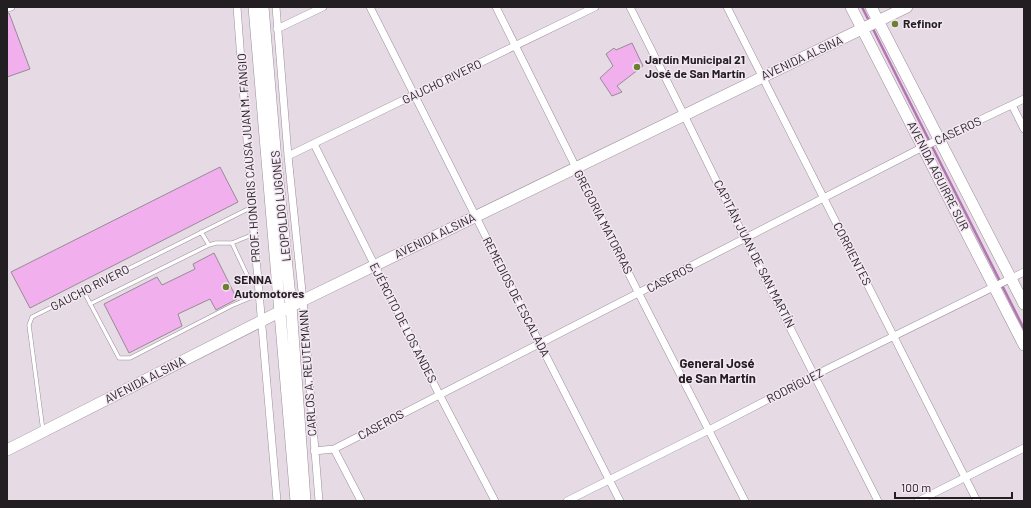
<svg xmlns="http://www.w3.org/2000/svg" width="1031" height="508" viewBox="0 0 1031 508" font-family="Barlow,sans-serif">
<rect width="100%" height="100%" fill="#e6dae5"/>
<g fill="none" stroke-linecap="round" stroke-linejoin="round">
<!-- stream -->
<path stroke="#b375b1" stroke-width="2.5" d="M862,7L870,23
M872,27L1024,329"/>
</g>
<!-- building -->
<path fill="#f1afee" stroke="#968b95" d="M7,13H9L30,69L7,77Z
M632,43L643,66L617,86L622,92L612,96L600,78L613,66L606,54L614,48L616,50Z
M220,167L238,202L30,308L11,272Z
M214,253L237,299L216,310L210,299L178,314L182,326L129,353L104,304L157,277L162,285L195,269L193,264Z"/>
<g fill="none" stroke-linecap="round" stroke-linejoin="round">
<defs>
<path id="lane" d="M201,232L209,245
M232,243L249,279L258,282
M84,292L119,358H130L231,306L259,294
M90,304L209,245L216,243H232L254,234
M43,431L29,325L32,317L252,207"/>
<path id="street" d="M237,7L254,234L277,501
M276,7L288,156L303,301L319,501
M370,7L540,344L620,501
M496,7L639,294L745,501
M630,7L684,115L745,239L878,501
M727,7L977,501
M7,8L11,7
M277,29L323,7
M1012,105L1024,129
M314,144L439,394L495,501
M288,156L595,7
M334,449L361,501
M314,451L334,449L923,147L1024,99
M567,501L709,430L815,375L1024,272
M918,501L1024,448"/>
<path id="secondary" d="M254,7L296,501
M263,7L276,161L291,306L305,501
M851,7L1024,345
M871,7L1024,304
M7,450L281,311L907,7"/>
</defs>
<!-- lane casing -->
<use href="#lane" stroke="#9a8f99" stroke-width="4.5"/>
<!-- street casing -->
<use href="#street" stroke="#9a8f99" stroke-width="8"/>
<!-- secondary casing -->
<use href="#secondary" stroke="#9a8f99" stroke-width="12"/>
<!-- lane -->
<use href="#lane" stroke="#fff" stroke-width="3.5"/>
<!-- street -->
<use href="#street" stroke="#fff" stroke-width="7"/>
<!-- secondary -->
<use href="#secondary" stroke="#fff" stroke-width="11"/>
</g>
<!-- markers -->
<g fill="#6b8032" stroke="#f3e7f2" stroke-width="1.5">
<circle cx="895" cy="24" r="4"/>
<circle cx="637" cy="67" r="4"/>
<circle cx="226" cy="287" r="4"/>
</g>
<g text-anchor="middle" stroke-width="3" stroke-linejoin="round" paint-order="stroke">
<!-- poi labels -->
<g font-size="12" font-weight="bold" fill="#221e22" stroke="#f3e7f2" text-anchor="start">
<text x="903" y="28">Refinor</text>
<text x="645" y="64">Jardín Municipal 21<tspan x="645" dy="14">José de San Martín</tspan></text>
<text x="234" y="284">SENNA<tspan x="234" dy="14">Automotores</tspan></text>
</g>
<!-- street labels -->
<g font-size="12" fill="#221e22" stroke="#f3e7f2">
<text transform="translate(802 58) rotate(-25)" y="4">AVENIDA ALSINA</text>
<text transform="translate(442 82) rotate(-26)" y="4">GAUCHO RIVERO</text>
<text transform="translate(958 131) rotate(-25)" y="4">CASEROS</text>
<text transform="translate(249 158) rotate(-94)" y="4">PROF. HONORIS CAUSA JUAN M. FANGIO</text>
<text transform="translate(938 176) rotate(63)" y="4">AVENIDA AGUIRRE SUR</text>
<text transform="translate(281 206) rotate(-96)" y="4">LEOPOLDO LUGONES</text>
<text transform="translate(603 222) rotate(63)" y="4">GREGORIA MATORRAS</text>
<text transform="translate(435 236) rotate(-26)" y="4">AVENIDA ALSINA</text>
<text transform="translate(754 254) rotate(63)" y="4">CAPITÁN JUAN DE SAN MARTÍN</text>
<text transform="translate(852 254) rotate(63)" y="4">CORRIENTES</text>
<text transform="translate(670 278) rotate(-27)" y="4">CASEROS</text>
<text transform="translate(90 288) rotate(-27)" y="4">GAUCHO RIVERO</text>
<text transform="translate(516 297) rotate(63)" y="4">REMEDIOS DE ESCALADA</text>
<text transform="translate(403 323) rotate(63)" y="4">EJÉRCITO DE LOS ANDES</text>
<text transform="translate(308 373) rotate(-94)" y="4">CARLOS A. REUTEMANN</text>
<text transform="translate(145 380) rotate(-27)" y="4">AVENIDA ALSINA</text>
<text transform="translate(795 386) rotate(-27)" y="4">RODRÍGUEZ</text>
<text transform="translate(381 425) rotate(-28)" y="4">CASEROS</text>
</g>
<!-- neighbourhood labels -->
<g font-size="13" font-weight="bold" fill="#221e22" stroke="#f3e7f2">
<text x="717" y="368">General José<tspan x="717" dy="15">de San Martín</tspan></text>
</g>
</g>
<!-- border -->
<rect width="1031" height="508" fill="none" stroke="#221e22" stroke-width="16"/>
<!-- scale -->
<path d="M895 492v6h117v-6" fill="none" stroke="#221e22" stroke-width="2"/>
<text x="901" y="492" font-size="12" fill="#221e22" stroke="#f3e7f2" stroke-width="3" paint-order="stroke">100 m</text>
</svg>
